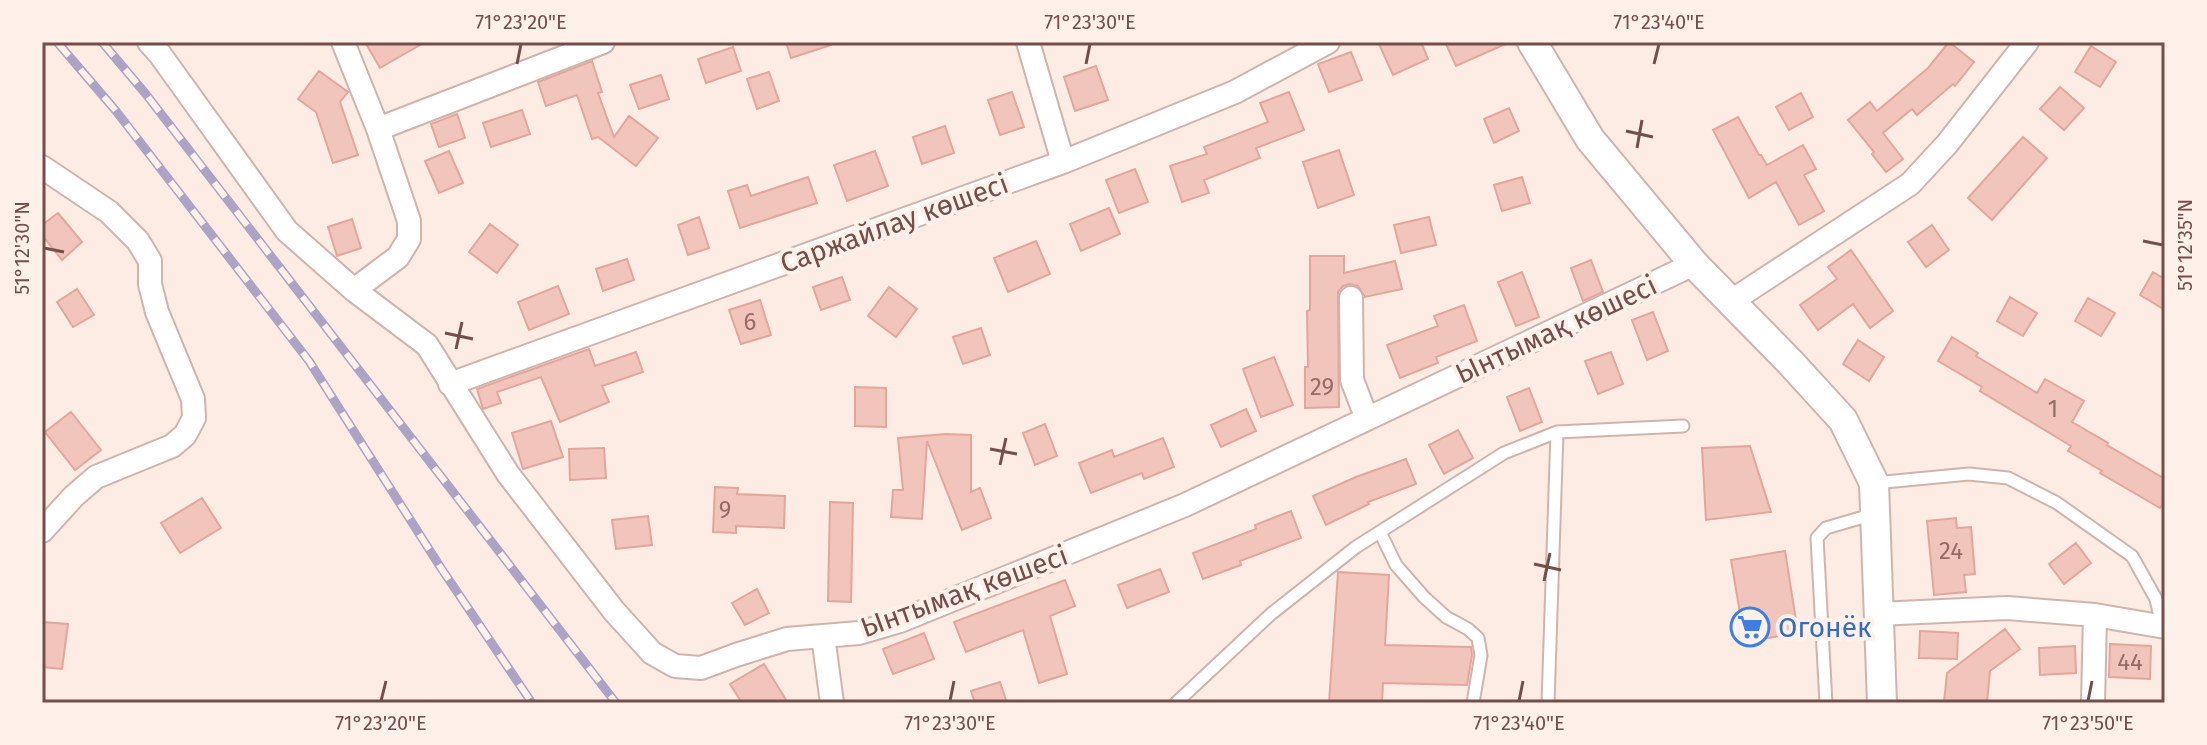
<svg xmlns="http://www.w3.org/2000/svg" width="2207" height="745" viewBox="0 0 2207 745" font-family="'Fira Sans',sans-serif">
<rect width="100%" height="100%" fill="#fcece4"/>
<!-- building -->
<path fill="#f1c4bc" stroke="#e3a69d" stroke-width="2" d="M365,42H425L380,68Z
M786,42H831V45L791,58Z
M1378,42H1421L1428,59L1393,75Z
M1445,42H1510L1456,66Z
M1949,42L1974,62L1955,86L1953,84L1917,115L1912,109L1883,133L1903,159L1886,172L1872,154L1874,152L1848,120L1870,102L1877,111L1928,68Z
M2091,46L2116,62L2100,87L2075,72Z
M733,47L741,71L706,83L698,59Z
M1351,52L1362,80L1329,92L1318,64Z
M592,61L602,92L598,93L614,137L629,116L658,138L636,166L598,137L592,139L577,95L546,106L538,82Z
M1096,66L1108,100L1075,111L1064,77Z
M319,71L348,92L340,102L358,155L333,163L316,112L298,99Z
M769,72L779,101L757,109L747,79Z
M661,75L669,99L639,109L630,85Z
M2060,87L2084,108L2064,130L2040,109Z
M1012,92L1024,127L1000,135L988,100Z
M1289,92L1304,130L1256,148L1260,158L1204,180L1209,193L1182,202L1170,166L1207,154L1204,147L1268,122L1260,103Z
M1801,93L1813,117L1789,130L1776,107Z
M1509,108L1519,131L1494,143L1484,119Z
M522,110L530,134L491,147L483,123Z
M457,114L465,138L439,147L431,124Z
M1738,117L1759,155H1761L1767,165L1803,145L1816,169L1804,175L1824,211L1799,225L1776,182L1749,198L1713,130Z
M945,126L954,153L922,164L913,137Z
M2023,137L2047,158L1992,220L1968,198Z
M1339,150L1354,195L1318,208L1303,162Z
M449,151L463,183L439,193L425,161Z
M875,151L888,186L847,201L834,165Z
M1135,169L1148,202L1119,213L1106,180Z
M808,177L817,203L740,228L728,191L747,185L751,196Z
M1522,177L1530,203L1502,211L1494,185Z
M1109,208L1120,234L1081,251L1070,224Z
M58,213L82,242L62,260L42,235V225Z
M699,217L709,248L688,255L678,225Z
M1429,217L1436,245L1401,253L1394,225Z
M352,219L361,248L337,256L328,227Z
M490,224L518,245L497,273L469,252Z
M1932,225L1949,250L1926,267L1908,242Z
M1036,241L1050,274L1008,292L994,258Z
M1851,250L1893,311L1870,328L1853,304L1818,330L1800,305L1837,279L1828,267Z
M1310,256H1344V273L1395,261L1402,289L1365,297L1358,286L1350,284L1343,286L1338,292L1339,407L1305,408V367H1308L1307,311L1310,310Z
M627,259L634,280L603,291L596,269Z
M1591,260L1603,292L1583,301L1571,268Z
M1522,272L1539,317L1516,326L1498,282Z
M2153,272L2165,279V310L2140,295Z
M842,277L850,300L821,310L813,287Z
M558,286L569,314L529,330L518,302Z
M889,287L917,309L896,337L868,316Z
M77,289L94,315L73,327L57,302Z
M2010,297L2037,313L2023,336L1997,321Z
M2088,298L2115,313L2101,336L2075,321Z
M760,300L771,335L741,344L729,310Z
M1464,305L1477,341L1436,357L1438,363L1400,378L1387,345L1438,326L1434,316Z
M1653,312L1668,351L1647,360L1632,320Z
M981,328L990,355L963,364L953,337Z
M1952,337L1978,353L1976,356L2037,393L2045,379L2084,401L2072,422L2108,443L2107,445L2165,479V500L2160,508L2100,473L2102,471L2068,451L2071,446L1980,391L1982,387L1938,361Z
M1858,340L1884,357L1869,381L1843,364Z
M589,349L595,366L636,352L643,372L602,386L609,402L560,422L541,377L497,392L501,403L483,409L477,389Z
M1611,352L1623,384L1598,394L1585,361Z
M1274,357L1293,405L1261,417L1243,369Z
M855,387L886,388V427L855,426Z
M1529,388L1542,422L1520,431L1507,397Z
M1246,409L1256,431L1221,447L1211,425Z
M71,412L101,450L75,470L45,432Z
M551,421L563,457L523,469L512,433Z
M1045,424L1057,456L1035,465L1023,433Z
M1458,430L1473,458L1444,474L1429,445Z
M946,434L971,435V492L980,488L991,518L962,530L927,441L922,519L891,517L893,490H903L898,438Z
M1163,438L1174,467L1144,479L1142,473L1091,493L1079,463L1112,450L1114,457Z
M1750,446L1771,512L1706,520L1702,448Z
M604,448L606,478L570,480L569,449Z
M1406,459L1416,484L1368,502L1369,504L1326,525L1313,496L1356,477Z
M715,487L738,488L737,494L785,496L784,528L736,526V533L713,532Z
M202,498L221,528L180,553L161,523Z
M830,502L853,503L851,602L828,601Z
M1291,511L1301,538L1240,561L1241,565L1203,579L1193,553L1256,529L1255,525Z
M648,516L652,545L616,549L612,520Z
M1956,518L1957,528L1971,527L1975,574L1964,575L1966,592L1934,595L1927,521Z
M2076,543L2091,563L2064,584L2049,564Z
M1785,551L1798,633L1745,642L1731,560Z
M1160,569L1169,592L1127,608L1118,585Z
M1338,572L1389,575L1385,645L1471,647L1472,655L1467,685L1383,683L1382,703H1329Z
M1065,580L1075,606L1050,616L1067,674L1039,683L1023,630L966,652L954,622Z
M757,589L769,613L745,625L732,603Z
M42,622L68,624L62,669L42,667Z
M2005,629L2020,649L1990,671L1987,703L1944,702L1947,673Z
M1920,631L1958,633L1957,659L1919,658Z
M924,633L934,659L893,674L883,649Z
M2110,644L2151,646L2150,679L2109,677Z
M2075,646L2076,673L2040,675L2039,648Z
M764,664L788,703H742L730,684Z
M1000,682L1007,703H975L971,691Z"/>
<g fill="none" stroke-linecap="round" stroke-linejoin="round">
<defs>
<path id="service" d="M1874,483L1969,474L2008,478L2057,503L2132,556L2156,599L2162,626
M1380,532L1396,565L1424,597L1446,617L1468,629L1478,638L1481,655L1473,703
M1176,703L1271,614L1356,547L1504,453L1557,432L1683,426
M1548,703L1557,432
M1826,703L1817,538L1826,528L1874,514"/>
<path id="minor" d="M149,42L159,53L287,231L354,290
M343,42L378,129L409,221V239L398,257L354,290L427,345L508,474L614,611L652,653L675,666L701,668L736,655L787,639L859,633L900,621L1185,505L1694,264
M1028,42L1063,162
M378,129L603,42
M42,167L109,212L138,241L150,261V284L157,312L193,399L194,418L185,435L172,446L96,477L74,496L42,531
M1351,298L1352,380L1367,419
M1730,302L1910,184L1947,144L2027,42
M450,384L1063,162L1235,92L1328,42
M1878,614L2007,608L2095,615L2165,627
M823,636L832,703
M2093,703L2095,615"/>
<path id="tertiary" d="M1532,42L1590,139L1694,264L1790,362L1843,420L1874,483L1882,703"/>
</defs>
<!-- service casing -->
<use href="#service" stroke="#cfb4ae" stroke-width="15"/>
<!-- minor casing -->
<use href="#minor" stroke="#cfb4ae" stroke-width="26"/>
<!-- tertiary casing -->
<use href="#tertiary" stroke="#cfb4ae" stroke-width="32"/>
<!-- service -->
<use href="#service" stroke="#fff" stroke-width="11"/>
<!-- minor -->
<use href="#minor" stroke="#fff" stroke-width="22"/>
<!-- tertiary -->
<use href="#tertiary" stroke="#fff" stroke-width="28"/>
<defs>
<path id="rail" d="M57,42L116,111L309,361L441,568L532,703
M102,42L145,93L616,703"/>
</defs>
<!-- rail casing -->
<use href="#rail" stroke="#aca3c5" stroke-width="9"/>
<!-- rail -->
<use href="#rail" stroke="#fff1ea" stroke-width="6" stroke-dasharray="18" stroke-linecap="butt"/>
</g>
<!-- ticks -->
<path fill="none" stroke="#744e4a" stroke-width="3" d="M517,64L521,44M1086,64L1090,44M1654,64L1659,44M1626,131L1653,137M1637,148L1642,120M2143,241L2163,245M44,248L64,252M445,333L473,339M456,349L462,322M990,449L1017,454M1000,465L1006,438M1534,564L1561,570M1544,581L1550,553M381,701L386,681M950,701L954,681M1519,701L1523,681M2088,701L2092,681"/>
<!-- icons -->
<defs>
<symbol id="supermarket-ring" viewBox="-11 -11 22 22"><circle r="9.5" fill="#fff1ea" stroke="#3f7fe0" stroke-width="1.5"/><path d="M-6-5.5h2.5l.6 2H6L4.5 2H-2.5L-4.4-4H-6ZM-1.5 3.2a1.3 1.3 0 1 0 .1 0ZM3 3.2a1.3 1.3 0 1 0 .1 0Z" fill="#3f7fe0"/></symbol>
</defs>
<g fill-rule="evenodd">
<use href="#supermarket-ring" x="1728" y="605" width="44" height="44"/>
</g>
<g text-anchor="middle" stroke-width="8" stroke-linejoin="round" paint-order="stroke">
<!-- number labels -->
<g font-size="24" fill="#936c66">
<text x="750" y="330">6</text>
<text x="1322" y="395">29</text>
<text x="2053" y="417">1</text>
<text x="725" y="518">9</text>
<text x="1951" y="559">24</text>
<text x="2130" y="670">44</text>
</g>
<!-- street labels -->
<g font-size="28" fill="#744e4a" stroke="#fff1ea">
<text transform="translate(894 223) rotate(-20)" y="10">Саржайлау көшесі</text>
<text transform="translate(1556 329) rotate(-25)" y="10">Ынтымақ көшесі</text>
<text transform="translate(964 591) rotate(-20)" y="10">Ынтымақ көшесі</text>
</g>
<!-- shop labels -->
<g font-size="28" fill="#366cbe" stroke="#fff1ea" text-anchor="start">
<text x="1778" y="637">Огонёк</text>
</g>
</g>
<!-- border -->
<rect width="2207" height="745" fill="none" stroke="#fff1ea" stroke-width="88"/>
<rect x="44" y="44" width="2119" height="657" fill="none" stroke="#744e4a" stroke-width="3"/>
<g font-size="20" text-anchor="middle" fill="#744e4a">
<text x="521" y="29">71°23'20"E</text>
<text x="1090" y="29">71°23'30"E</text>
<text x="1659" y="29">71°23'40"E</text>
<text transform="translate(2185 245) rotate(-90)" y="7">51°12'35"N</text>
<text transform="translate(22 248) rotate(-90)" y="7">51°12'30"N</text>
<text x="381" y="730">71°23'20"E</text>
<text x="950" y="730">71°23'30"E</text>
<text x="1519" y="730">71°23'40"E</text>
<text x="2088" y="730">71°23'50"E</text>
</g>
</svg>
